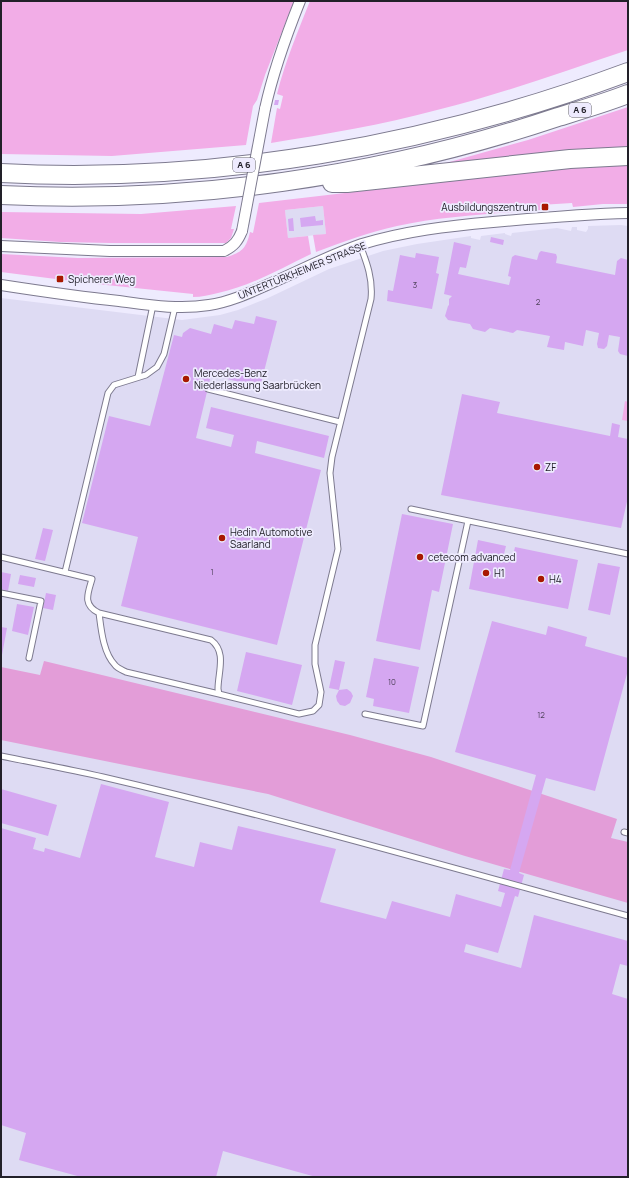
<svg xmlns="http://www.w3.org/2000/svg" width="629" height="1178" viewBox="0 0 629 1178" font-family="Manrope,sans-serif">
<rect width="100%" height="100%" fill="#eeebfe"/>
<!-- built -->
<path fill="#dedbf3" d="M323,206L326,234L288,238L285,210Z
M621,225L628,226V1177H1V298L182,320L220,315L238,310L268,298L329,269L383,251L417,244L471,236V238L480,240L481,236L505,233V234L511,236L512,233L557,228L571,231L572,227H577V230L586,232L588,229V226Z"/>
<!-- green -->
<path fill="#f2ade7" d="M1,1H294L265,75L257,100L253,106L246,145L112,156L1,154Z
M310,1H628V50C565,71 502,94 437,110C382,125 326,134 271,143L277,108L280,109L283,96L277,94C285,62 298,31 310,1Z
M628,107V149L446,164V163L528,140Z
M628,165V204H603L573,207L572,203L540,205V210C493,214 444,216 397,226C369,232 343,242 316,252L313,235L326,234L323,206L285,210L288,238L308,236L311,254C280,269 251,286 218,293C209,295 202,297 193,297V294L87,283L1,272V254L78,258L227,257C242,252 246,249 250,232L253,233L259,203L524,172L590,166Z
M236,206L231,229H234L231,238L226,243H111L60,242L1,238V212L141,214Z
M625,401L628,402V421L622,420Z"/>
<!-- forest -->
<path fill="#e39dd8" d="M44,661L350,735L431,757L617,819L611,838L628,842V903L465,856L268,794L1,740V667L40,675Z"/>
<!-- building -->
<path fill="#d5a7f1" d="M275,100H279L278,105H274Z
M315,216L316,221L323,220V225L301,227L300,218Z
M293,218L294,231H289L288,219Z
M491,237L504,240L503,245L490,242Z
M454,242L471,246L466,268L460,267L458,274L509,285L511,277L508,276L512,257L515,255L537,260L539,253L541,251L556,254L557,257L556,263L615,275L617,261L621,258L628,260V356L620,354L618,351L620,337L609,335L607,346L604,349L598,348L597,344L599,333L586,330L583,346L565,342L564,350L547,347L550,336L517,330L513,333L490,328L485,332L473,329L470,324L448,320L445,316L448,306L449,305V299L452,296L444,294Z
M416,253L439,257L436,273L439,274L432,309L387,301L388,290L393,291L400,255L415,258Z
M256,316L277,321L260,387L211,375L196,438L231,447L234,435L206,428L211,407L329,436L324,458L257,441L255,453L321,470L277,645L121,606L138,537L82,523L109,416L150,426L174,335L182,337L183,333L190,328L211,334L214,324L232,329L235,320L254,324Z
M462,394L500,402L497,413L610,436L612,423L620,425L618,437L628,439V497L621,528L441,495Z
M402,514L453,524L439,592L432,590L420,650L376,641Z
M43,528L53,530L45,561L35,559Z
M478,540L506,546L503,558L512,560L515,547L578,560L568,609L469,589Z
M598,563L620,567L610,615L588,610Z
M1,572L11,574L8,591L1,589Z
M20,575L36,578L34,587L18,584Z
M46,593L56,595L53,610L43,608Z
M17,604L34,607L28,635L12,631Z
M492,621L546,635L548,626L587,637L585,646L628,658V670L595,791L546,778L519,873L524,875L518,897L515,896L498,953L466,944L464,952L521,968L534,915L628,941V966L620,964L612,994L628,999V1177H316L223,1151L216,1177H81L19,1160L26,1133L1,1125V828L36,838L33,849L44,852L45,848L80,858L101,784L169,802L155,857L194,867L200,842L232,850L238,826L336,849L320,902L386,919L392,901L450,917L456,894L501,907L505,893L498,891L504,869L510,870L536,775L455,752Z
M1,627L7,628L2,655H1Z
M246,652L302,665L292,705L237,691Z
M374,658L419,667L409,713L373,706L374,699L366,697Z
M335,660L345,662L339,690L347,689L351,692L353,696L350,703L345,706L340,705L337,701L336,696L339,690L329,688Z
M1,789L57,805L48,836L1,823Z"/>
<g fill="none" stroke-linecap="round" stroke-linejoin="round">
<defs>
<path id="service" d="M138,377L153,305
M208,389L340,422
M411,509L628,554
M1,557L92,579C88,593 82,605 99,613L211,640C227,652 218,672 218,689L219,694L299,714L313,711L319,705L321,692L315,664V645L338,549L330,473L332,457L371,299C373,279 367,263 360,245
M65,572L108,393L114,385L146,375L157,367L164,354L175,307
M1,593L41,601L29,658
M99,613C101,628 103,653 115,665C117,668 122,670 126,672L219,694
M365,714L423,726L468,521
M1,756C35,763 69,769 103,777C279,818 453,868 628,916
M624,832L628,833"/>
<path id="minor" d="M265,109C273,72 286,36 300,1
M1,246L110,251H224C234,246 238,241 242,231
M1,285C40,291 80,297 119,301C149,305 179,310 209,305C230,302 249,293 267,285C299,271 330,255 362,244C405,231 448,226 493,222C538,218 583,214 628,213"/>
<path id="motorway" d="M1,173C213,184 429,146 628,72
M332,183H347L570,159L628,156
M1,195C189,204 379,177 558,117C581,110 605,103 628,94"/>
</defs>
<!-- service casing -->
<use href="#service" stroke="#7d7a8f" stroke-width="7"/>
<!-- minor casing -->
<use href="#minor" stroke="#7d7a8f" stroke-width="12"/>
<!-- motorway casing -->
<use href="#motorway" stroke="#7d7a8f" stroke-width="20"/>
<!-- service -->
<use href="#service" stroke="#fff" stroke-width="5"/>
<!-- minor -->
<use href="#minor" stroke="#fff" stroke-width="10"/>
<!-- motorway -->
<use href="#motorway" stroke="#fff" stroke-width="18"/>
<defs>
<path id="minor-bridge" d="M242,231L265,109"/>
</defs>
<!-- minor-bridge casing -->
<use href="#minor-bridge" stroke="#7d7a8f" stroke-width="12" stroke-linecap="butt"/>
<!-- minor-bridge -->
<use href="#minor-bridge" stroke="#fff" stroke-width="10"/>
</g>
<!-- markers -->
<g fill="#a81800" stroke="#eeebfe" stroke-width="1.5">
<rect x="541" y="203" width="8" height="8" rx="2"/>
<rect x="56" y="275" width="8" height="8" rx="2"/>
<circle cx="186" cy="379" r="4"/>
<circle cx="537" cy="467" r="4"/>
<circle cx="222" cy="538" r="4"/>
<circle cx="420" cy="557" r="4"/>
<circle cx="486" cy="573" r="4"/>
<circle cx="541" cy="579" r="4"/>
</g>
<g text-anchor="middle" stroke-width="3.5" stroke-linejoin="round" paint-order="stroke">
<!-- number labels -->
<g font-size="8" fill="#4f425b">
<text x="415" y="288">3</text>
<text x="538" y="305">2</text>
<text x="212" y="575">1</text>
<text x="392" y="685">10</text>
<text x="541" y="718">12</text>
</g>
<!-- shield labels -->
<g fill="#eeebfe" stroke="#5f5d69" stroke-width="1">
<rect x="569" y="103" width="22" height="14" rx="3"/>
<rect x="233" y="158" width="22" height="14" rx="3"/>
</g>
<g font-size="9" font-weight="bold" fill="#222029">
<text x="580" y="113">A 6</text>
<text x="244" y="168">A 6</text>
</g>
<!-- poi labels -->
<g font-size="10" fill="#222029" stroke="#eeebfe" text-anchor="start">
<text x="537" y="211" text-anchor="end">Ausbildungszentrum</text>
<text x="68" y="283">Spicherer Weg</text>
<text x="194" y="377">Mercedes-Benz<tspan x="194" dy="12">Niederlassung Saarbrücken</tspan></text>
<text x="545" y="471">ZF</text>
<text x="230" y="536">Hedin Automotive<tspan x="230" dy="12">Saarland</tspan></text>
<text x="428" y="561">cetecom advanced</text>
<text x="494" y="577">H1</text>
<text x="549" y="583">H4</text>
</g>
<!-- street labels -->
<g font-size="10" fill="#222029" stroke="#eeebfe">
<text transform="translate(302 270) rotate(-22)" y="4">UNTERTÜRKHEIMER STRASSE</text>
</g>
</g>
<!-- border -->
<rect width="629" height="1178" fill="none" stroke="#222029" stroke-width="4"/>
</svg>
